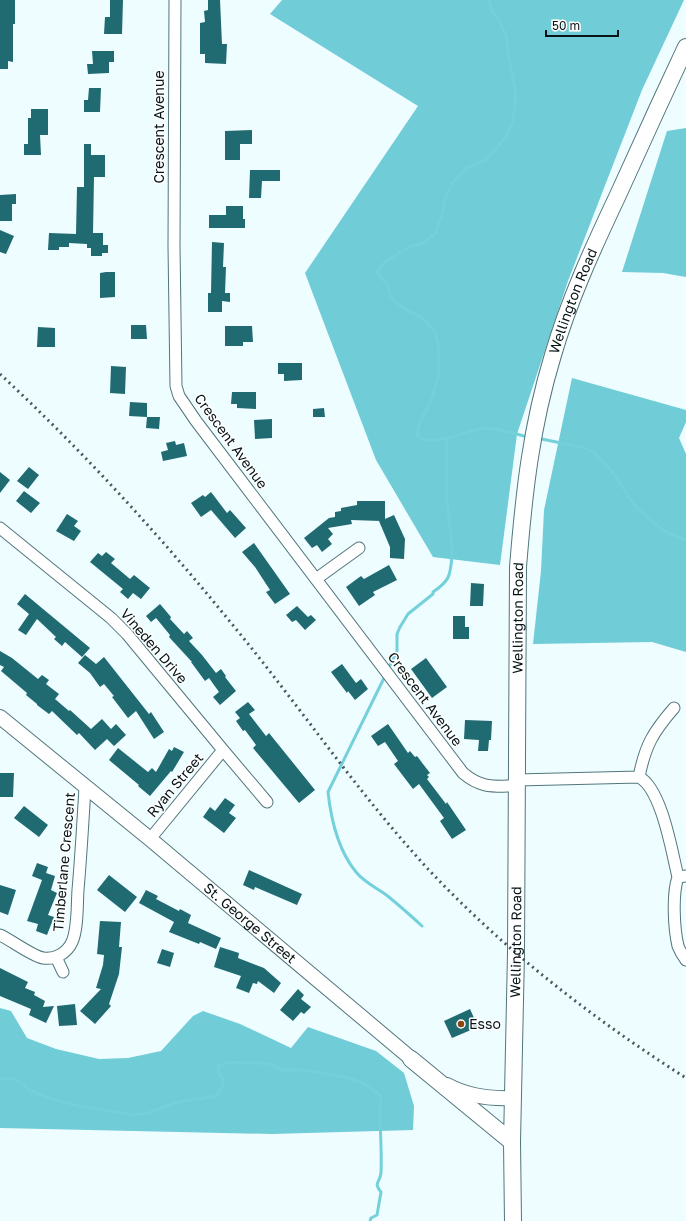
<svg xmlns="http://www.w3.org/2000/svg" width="686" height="1221" viewBox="0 0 686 1221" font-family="'Golos Text',sans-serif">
<rect width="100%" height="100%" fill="#eefdff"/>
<!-- forest -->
<path fill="#70ccd7" d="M282,0H684L642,90L568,281L517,434L500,565L433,557L376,460L305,273L418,106L270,14Z
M686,128V277L663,273L622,272L667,131Z
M572,378L686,410V422L679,438L686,454V652L652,642L533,644L541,571L544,510Z
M0,1008L11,1011L27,1038L56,1049L99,1059L128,1058L161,1051L193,1016L203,1011L240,1024L291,1048L308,1027L376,1051L404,1073L414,1106L413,1130L272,1134L0,1128Z"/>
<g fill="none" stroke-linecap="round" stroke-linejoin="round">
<!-- stream -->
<path stroke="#74d0db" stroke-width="3" d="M489,0L492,12L497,17L506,35L508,52L515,89V108L512,124L506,137L486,160L466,168L452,184L445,198L442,214L435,234L423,243L409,247L385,262L379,268L377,272L379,276L388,285L390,295L395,302L408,311L418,315L425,321L435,332L438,344L439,362L438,378L431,401L421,420L418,428V436C431,449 471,428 488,428C501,429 515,434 528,437
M537,438L585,448L595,453L614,474L635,506L650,520L668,533L686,540
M388,669L397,651V634L400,627L408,614L433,594V592C439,588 447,582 449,575C456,550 448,524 447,498C446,478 447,457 447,437
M386,674L328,792C331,820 338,850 356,872C364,882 375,887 385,894C398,904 410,915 422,926
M0,1079C9,1077 23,1080 27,1089L49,1098L78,1106L134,1115L148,1113L178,1102L216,1096L222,1088L223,1078L218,1073L219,1066L227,1062L259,1063L268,1064L283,1070H303L349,1078L364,1084L379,1094L381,1101L380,1110C380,1131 382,1152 381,1173C380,1183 373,1182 381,1192L377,1215L371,1218L370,1221"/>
</g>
<!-- building -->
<path fill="#206a72" d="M0,0H15V24H13V62L8,61V69H0Z
M110,0H123L122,34H104L105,17H110Z
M208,0H220L222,44H227L226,64L205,63V54H200V23L205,22L204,11L208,10Z
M92,51H114V62H109V73L88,74L87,64H93Z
M89,88H101L100,112H84V100H88Z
M31,109H48V135H40L41,155H24V144H28V118H31Z
M252,130V144H240V160H225V131Z
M84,144H91V155H105V177H94L93,233H103V245H108V253H102V256H91V248H87V244L69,243V247H59V250H48L49,233L76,234L77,187H84Z
M250,170H280V181H262L261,198H249Z
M16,194V204H12V221H0V195Z
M226,206H243V219H245V228H209V215H226Z
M0,230L14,236L6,254L0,252Z
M212,242L224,243L223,267H226L225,293H230V302L222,301V312H208V293H211Z
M106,272H115V297L100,298V273Z
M131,325H146L147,339H131Z
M225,326H252L253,342H243V346H225Z
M38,327L55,328V347H37Z
M278,363H302V380L284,381V374H278Z
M111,366L126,367L125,394L110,393Z
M232,392H256V409L237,408V404H231Z
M130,402L147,403V417H160L159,429L146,428L147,417L129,416Z
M324,408L325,417H313V409Z
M272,419V438L255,439L254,420Z
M175,441L176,445L184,443L187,456L163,461L161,452L168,450L166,443Z
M29,467L39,475L28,489L17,481Z
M0,472L10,480L0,493Z
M24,491L40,503L31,513L16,501Z
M211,492L227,513L230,510L246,528L235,538L211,510L201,517L191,503L203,495L205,497Z
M357,501H385V519L394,515L405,539L404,559L390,558V547L379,521H381L351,520L352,524L328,528L333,534L328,539L332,544L322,552L317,545L312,548L304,538L329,518L335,517V512L341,511V508L357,505Z
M67,514L78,521L74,526L81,531L74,541L56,531Z
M254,543L290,594L275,604L266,592L270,590L255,567L242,552Z
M106,552L115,559L111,563L130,579L134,575L150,588L141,599L133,593L128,599L120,592L123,589L90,562L98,553L102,556Z
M389,565L397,580L373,592L375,595L359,606L346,587L361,576L364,579Z
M471,583L484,584L483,606H470Z
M25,594L90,648L82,657L65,642L62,646L54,639L56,637L37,619L26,635L18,630L29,614L17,604Z
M160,604L171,617L170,619L184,634L187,631L193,638L189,641L202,655L216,673L221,669L226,676L225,677L236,691L220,705L213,697L219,692L209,678L205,681L191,662H192L169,637L170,635L156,618L151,622L146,616Z
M297,606L308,617L311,615L316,620L305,630L296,620L292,622L286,615Z
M453,616H465V627H469V639H453Z
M0,651L12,658L38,679L42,675L49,680L46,684L59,694L55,699L69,711L70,710L91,729L102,719L111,729L116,724L126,735L114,746L107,739L95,750L79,733L77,735L52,711L49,714L37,705V704L26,695L27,693L1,671L4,667L0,665Z
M85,655L96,664L104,657L149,714L151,712L164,732L154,739L136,711L128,718L112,697L114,696L104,684L100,687L90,673L78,663Z
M426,658L447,687L432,698L411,669Z
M342,664L356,683L361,679L368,689L355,700L348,691L347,693L331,672Z
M248,702L255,710L249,714L266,736L269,733L315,790L299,803L253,748L256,745L245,730L243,731L236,721L240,718L235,712Z
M465,720L492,721L491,740H489L488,751H478L479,740L464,739Z
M388,724L408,753L410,751L415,757L417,756L423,764L430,773L427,775L429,777L427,779L446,804L447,802L466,830L452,839L440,821L444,818L419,784L413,789L394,764L398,761L385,742L378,746L371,736Z
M174,747L184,752L172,772L171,771L150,796L138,786L139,785L109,760L118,748L148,772L152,768L156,772L169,749L172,751Z
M0,773H14L13,797H0Z
M225,798L235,805L229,813L236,818L224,833L203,817L210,807L215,811Z
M24,806L48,825L39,837L14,818Z
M37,863L48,867L46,873L55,876L51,890L57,893L48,915L54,917L47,935L36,931L38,924L27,921L42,880L32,876Z
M249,870L302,894L297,905L255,887L254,890L243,885Z
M109,875L137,897L125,912L97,890Z
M0,885L16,890L8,915L0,912Z
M146,890L158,896L156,899L179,911L180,909L191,915L188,923L221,938L216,949L200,942L199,944L169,932L174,922L139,903Z
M100,921L121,922L119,947H122L119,974L109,1004L111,1006L95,1024L80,1011L101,989L96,988L103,965L104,955L97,954Z
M220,947L239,953L238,958L264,968L281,983L274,993L258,981L257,984L253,983L249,993L236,988L241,976L214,967Z
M162,949L174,953L170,967L157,963Z
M0,968L28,982L25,988L35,992L34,995L45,1001L43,1007L54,1006L46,1023L29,1015L31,1009L0,996Z
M298,989L304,995L301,999L311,1007L304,1014L301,1012L293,1021L280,1010Z
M75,1004L77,1025L59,1026L57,1006Z
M470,1009L478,1027L452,1038L444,1021Z"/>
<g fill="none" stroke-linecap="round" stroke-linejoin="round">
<defs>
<path id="minor" d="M175,0L174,246L176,386L179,396L196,421L463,773C482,789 494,786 517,786
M0,528L111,618L127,634L223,750L267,802
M316,579L359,548
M639,777C645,746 653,732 674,708
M517,780L639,777C662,789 672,853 678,877
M150,839L223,750
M686,876L678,877C672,894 674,929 678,946C680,951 683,956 686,960
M0,935C11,940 32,956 43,958C55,960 67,953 72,942C78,929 77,904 78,890C81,856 83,821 85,787
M56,957L63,972"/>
<g id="tertiary">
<path id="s1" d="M0,717L150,839L420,1066"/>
<path d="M447,1085C467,1096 490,1099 513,1098"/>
</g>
<g id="secondary">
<path d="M411,1059L512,1142"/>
<path id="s2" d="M513,1221L512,1142L516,953L518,567C524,493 531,427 553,355C569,300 593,248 618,195C640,146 663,96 686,47"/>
</g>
</defs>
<!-- minor casing -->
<use href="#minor" stroke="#52767b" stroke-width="13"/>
<!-- tertiary casing -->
<use href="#tertiary" stroke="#52767b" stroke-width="16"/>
<!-- secondary casing -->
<use href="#secondary" stroke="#52767b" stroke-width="18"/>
<!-- minor -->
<use href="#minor" stroke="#fff" stroke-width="11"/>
<!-- tertiary -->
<use href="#tertiary" stroke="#fff" stroke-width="14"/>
<!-- secondary -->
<use href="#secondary" stroke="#fff" stroke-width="16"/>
<!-- rail -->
<path stroke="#4a585a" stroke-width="3" stroke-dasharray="2 4" stroke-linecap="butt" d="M0,374C85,453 163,539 236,629C301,708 358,793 428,869C504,950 592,1018 686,1078"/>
</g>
<!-- markers -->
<circle fill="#884810" stroke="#fff" stroke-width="1.5" cx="461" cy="1024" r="4"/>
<g text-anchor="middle" stroke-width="3" stroke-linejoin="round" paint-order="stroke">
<!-- street labels -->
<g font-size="14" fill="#061415" stroke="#fff">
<text transform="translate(159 127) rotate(-90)" y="5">Crescent Avenue</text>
<text dy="5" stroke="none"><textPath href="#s2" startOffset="927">Wellington Road</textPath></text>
<text transform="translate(231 441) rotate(54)" y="5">Crescent Avenue</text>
<text dy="5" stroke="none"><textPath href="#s2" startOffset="603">Wellington Road</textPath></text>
<text transform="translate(154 646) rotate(49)" y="5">Vineden Drive</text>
<text transform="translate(425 699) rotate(53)" y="5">Crescent Avenue</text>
<text transform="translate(175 785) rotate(-50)" y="5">Ryan Street</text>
<text transform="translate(64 862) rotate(-85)" y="5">Timberlane Crescent</text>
<text dy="5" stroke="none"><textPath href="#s1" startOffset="324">St. George Street</textPath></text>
<text dy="5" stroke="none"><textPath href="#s2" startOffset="279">Wellington Road</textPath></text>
</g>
<!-- poi labels -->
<g font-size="14" fill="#061415" stroke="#fff" text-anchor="start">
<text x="469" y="1029">Esso</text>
</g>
</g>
<!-- scale -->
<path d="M546 30v6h72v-6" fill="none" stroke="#061415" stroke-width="2"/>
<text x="552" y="30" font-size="12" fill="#061415" stroke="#ffffff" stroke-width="3" paint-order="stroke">50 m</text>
</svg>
